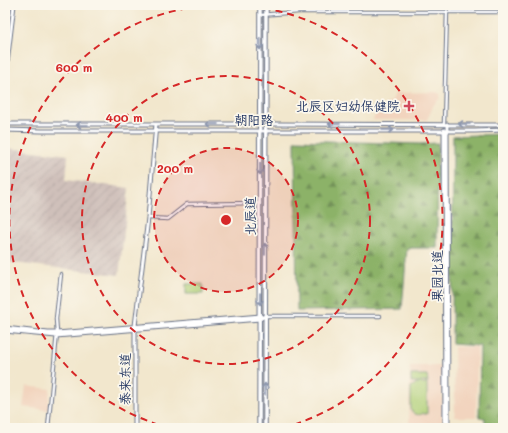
<svg xmlns="http://www.w3.org/2000/svg" width="508" height="433" viewBox="0 0 508 433" font-family="Mali,'LXGW WenKai TC',sans-serif">
<defs>
<pattern id="industrial-furrows" width="10" height="10" patternUnits="userSpaceOnUse"><rect width="10" height="10" fill="#cfc0ba"/><path d="M-1 1l2-2M0 10L10 0M9 11l2-2" fill="none" stroke="#b1a5a2"/></pattern>
<pattern id="forest-firs" width="22" height="20" patternUnits="userSpaceOnUse"><rect width="22" height="20" fill="#8cb268"/><path d="M5 1l3.5 6h-7zM16 11l3.5 6h-7z" fill="#729159"/></pattern>
</defs>
<rect width="100%" height="100%" fill="#fbf7ec"/>
<filter id="ink" filterUnits="userSpaceOnUse"><feTurbulence type="fractalNoise" baseFrequency=".025" numOctaves="2"/><feDisplacementMap in="SourceGraphic" scale="8" xChannelSelector="R" yChannelSelector="G"/><feConvolveMatrix kernelMatrix="1 2 1 2 8 2 1 2 1" color-interpolation-filters="sRGB"/></filter>
<filter id="wash" filterUnits="userSpaceOnUse"><feTurbulence type="fractalNoise" baseFrequency=".012" numOctaves="4" result="noise"/><feDisplacementMap in="SourceGraphic" scale="16" xChannelSelector="R" yChannelSelector="G"/><feGaussianBlur stdDeviation="0.9" result="paint"/><feColorMatrix in="noise" values="0 0 0 0 0 0 0 0 0 0 0 0 0 0 0 0 0 1.4 0 .05"/><feComposite in="paint" operator="in"/></filter>
<g filter="url(#wash)">
<rect width="100%" height="100%" fill="#f2e7cd"/>
<!-- built -->
<path fill="#f2d4be" d="M436,92L440,94V98L434,104L427,120H373L376,114L387,103L392,101L395,93Z
M454,347H477L476,417H455Z
M410,366H443L442,428H409Z
M26,386L50,389L48,410L23,407Z"/>
<!-- industrial -->
<path fill="url(#industrial-furrows)" d="M7,148L68,155L66,180L129,188L119,275L5,262V165Z"/>
<!-- grass -->
<path fill="#b0cf77" stroke="#667f6a" d="M186,284H203V294H186Z
M411,375H427L428,382H411Z
M417,383H422L424,385L425,383H427V414H424V413C419,416 414,415 411,410V387Z"/>
<!-- forest -->
<path fill="url(#forest-firs)" stroke="#547063" d="M503,134V428H485V418H479L480,346L452,344L453,136Z
M295,140L420,144L438,143L437,248H407L402,309L297,311Z"/>
<g fill="none" stroke-linecap="round" stroke-linejoin="round">
<!-- stream -->
<path stroke="#8ab9f5" stroke-width="1" d="M5,40L9,5"/>
</g>
</g>
<g filter="url(#ink)">
<g fill="none" stroke-linecap="round" stroke-linejoin="round">
<defs>
<path id="street" d="M260,15L299,12H503
M444,124L447,11
M148,218L168,219L187,204L260,203
M265,316H380
M48,428L57,333L56,319L61,274"/>
<path id="secondary" d="M5,80L14,5
M5,124H275L503,125
M447,124L448,428
M5,130L42,131H475L503,130
M444,130L445,428
M5,328L48,333H57L261,316
M5,331L56,336L260,319L265,316
M135,428V326L148,218L156,124"/>
<path id="primary" d="M259,428L260,5
M265,428L266,5"/>
</defs>
<!-- street casing -->
<use href="#street" stroke="#666f85" stroke-width="4.5"/>
<!-- secondary casing -->
<use href="#secondary" stroke="#666f85" stroke-width="5"/>
<!-- primary casing -->
<use href="#primary" stroke="#666f85" stroke-width="5.5"/>
<!-- street -->
<use href="#street" stroke="#fff" stroke-width="2.5"/>
<!-- secondary -->
<use href="#secondary" stroke="#fff" stroke-width="3"/>
<!-- primary -->
<use href="#primary" stroke="#fff" stroke-width="3.5"/>
</g>
<!-- one-way arrows -->
<defs><path id="oneway-shaft" d="M-6 0H5M1.5-3L5.5 0L1.5 3" fill="none" stroke-width="1.6" stroke-linecap="round" stroke-linejoin="round"/></defs>
<g stroke="#8d97ae">
<use href="#oneway-shaft" transform="translate(260 44) rotate(90)"/>
<use href="#oneway-shaft" transform="translate(212 124) rotate(180)"/>
<use href="#oneway-shaft" transform="translate(334 124) rotate(-180)"/>
<use href="#oneway-shaft" transform="translate(464 124) rotate(-180)"/>
<use href="#oneway-shaft" transform="translate(82 125) rotate(180)"/>
<use href="#oneway-shaft" transform="translate(388 130)"/>
<use href="#oneway-shaft" transform="translate(260 169) rotate(90)"/>
<use href="#oneway-shaft" transform="translate(265 249) rotate(-90)"/>
<use href="#oneway-shaft" transform="translate(260 299) rotate(90)"/>
<use href="#oneway-shaft" transform="translate(265 389) rotate(-90)"/>
</g>
</g>
<!-- distance rings -->
<circle cx="226" cy="220" r="72" fill="#d62828" fill-opacity=".12"/>
<g fill="none" stroke="#d62828" stroke-width="2" stroke-dasharray="7 5">
<circle cx="226" cy="220" r="72"/>
<circle cx="226" cy="220" r="144"/>
<path d="M170 428A215 215 0 0 1 224 5M228 5A215 215 0 0 1 282 428"/>
</g>
<!-- markers -->
<path fill="#d1495b" stroke="#fbf7ec" stroke-width="1.5" d="M407 100h4v4h4v4h-4v4h-4v-4h-4v-4h4z"/>
<g text-anchor="middle" stroke-width="3.5" stroke-linejoin="round" paint-order="stroke">
<!-- poi labels -->
<g font-size="13" fill="#1b2f5e" stroke="#fbf7ec" text-anchor="end">
<text x="400" y="111">北辰区妇幼保健院</text>
</g>
<!-- street labels -->
<g font-size="13" fill="#1b2f5e" stroke="#fbf7ec">
<text x="254" y="125">朝阳路</text>
<text transform="translate(250 216) rotate(-90)" y="5">北辰道</text>
<text transform="translate(437 276) rotate(-90)" y="5">果园北道</text>
<text transform="translate(125 379) rotate(-90)" y="5">泰来东道</text>
</g>
</g>
<circle cx="226" cy="220" r="6" fill="#d62828" stroke="#fbf7ec" stroke-width="2"/>
<g font-size="12" text-anchor="middle" font-weight="bold" fill="#d62828" stroke="#fbf7ec" stroke-width="3.5" stroke-linejoin="round" paint-order="stroke">
<text x="74" y="72">600 m</text>
<text x="124" y="122">400 m</text>
<text x="175" y="173">200 m</text>
</g>
<!-- margin -->
<rect width="508" height="433" fill="none" stroke="#fbf7ec" stroke-width="20"/>
</svg>
